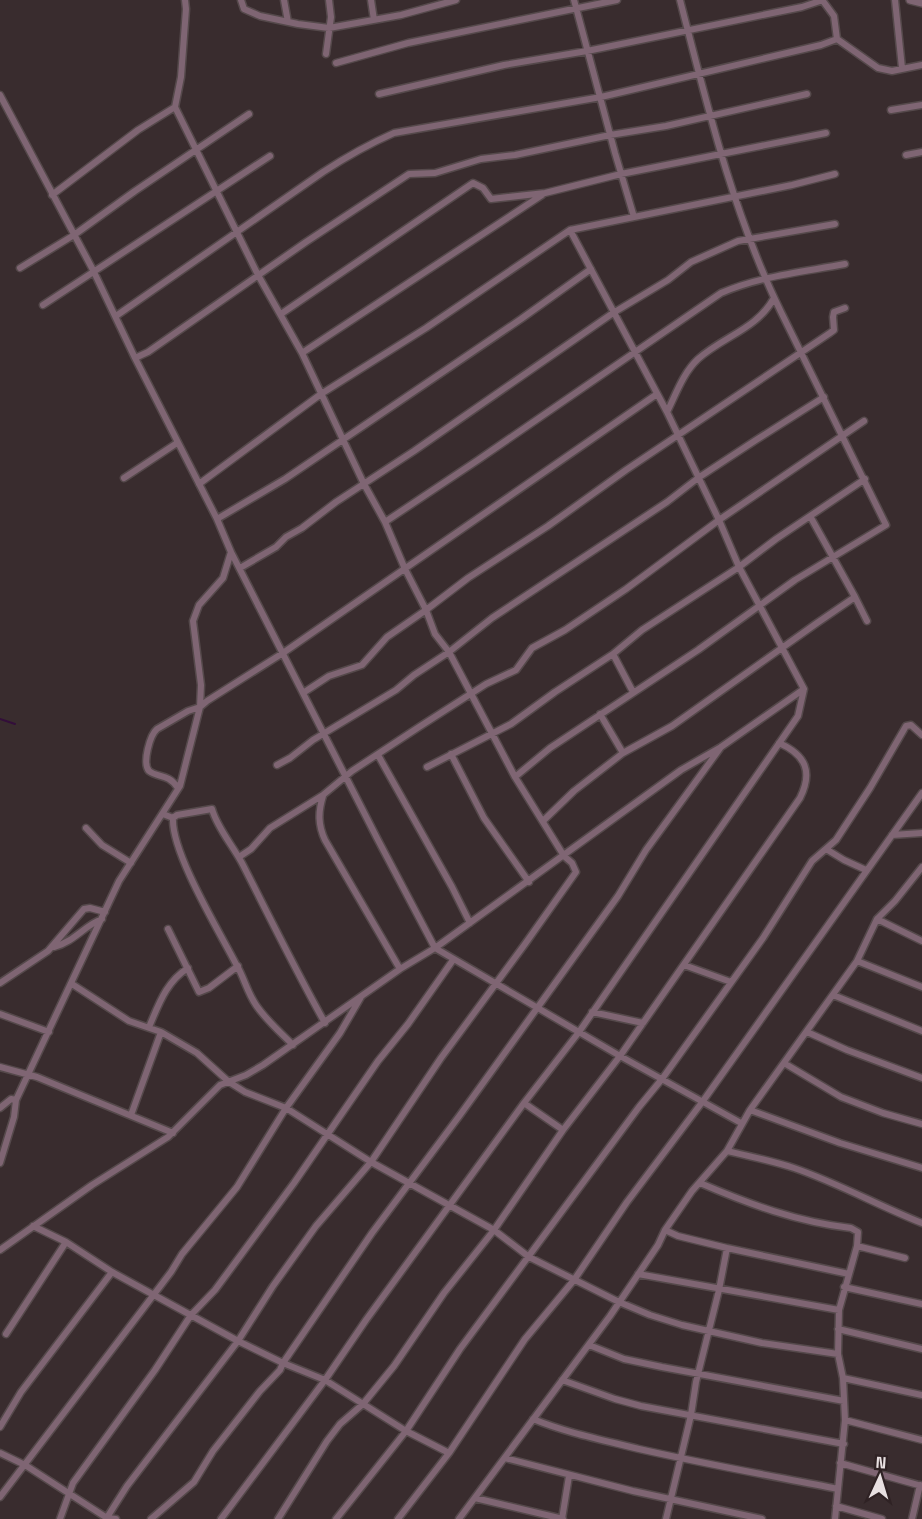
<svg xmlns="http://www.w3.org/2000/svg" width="922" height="1519" viewBox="0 0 922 1519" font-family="'Space Grotesk',sans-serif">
<rect width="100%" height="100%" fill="#392c2e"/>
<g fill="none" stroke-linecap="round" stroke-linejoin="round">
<!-- stream -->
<path stroke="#330e3a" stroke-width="2" d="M0,719L15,724"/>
<defs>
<path id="minor" d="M241,0L244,9L260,16L298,24L329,28L401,15L456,0
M284,0L288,22
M371,0L374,20
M574,0L615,153L634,217
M895,0L902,68
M837,39L878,68L892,71L922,65
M326,54L331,17L329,0
M336,63L408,43L617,0
M379,94L504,65L587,51L802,7L823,0
M0,95L93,270L135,358L217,519L231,552L223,578L199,605L193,621L201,685L200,707L180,786L119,881L16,1100L14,1117L0,1163
M891,110L922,105
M906,155L922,152
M52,195L138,130L175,107
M20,268L74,235L135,191L249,114
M43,305L270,156
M281,314L473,183L483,188L491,199L545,193L621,174L826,133
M116,316L323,172C346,157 369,144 394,133L601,97L821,45L837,39L834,16L823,1
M302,353L542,195
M135,358L148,352L306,242L409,174L435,173L481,159L515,155L610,135L666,126L807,94
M667,412C676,394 683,373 698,359C724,336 757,329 774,298
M124,478L177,443
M199,484L321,394L426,328L570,230L792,185L835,174
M810,516L855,597L867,621
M217,519L285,479L521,319L591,269
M385,522L478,460L721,293C760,276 803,272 845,264
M231,552L378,840L435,948L681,770L721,747L804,689
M240,568L276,547L286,537L302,528L336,502L414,451L613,313L668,280L691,262L738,241L835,224
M613,654L633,692
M303,693L329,676L362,665L387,637L426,610L468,578L548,526L626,470L830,333L834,330L833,317L834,312L845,308
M600,714L623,753
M451,754L484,818L529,882
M378,755L452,887L470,923
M277,765L290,758L313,740L396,690L414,675L449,652L492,618L667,502L698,478L756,440L824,397
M427,767L511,724L555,692L613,654L642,630L739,567L776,539L865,479
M515,777L550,748L698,650L795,580L886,525L781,312C733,214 707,105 680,0
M178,788C168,773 158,778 149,771C142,763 150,735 157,729L188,711L200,707L207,701L283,653L657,394
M323,796C318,812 318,825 325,840L400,969
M163,814L173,818L177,815L212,809C217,828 234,847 243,865C270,918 296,971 325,1023
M173,818C171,852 219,931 236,964C244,977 247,992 256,1005C266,1020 280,1032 293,1045
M543,821L574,791L623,753L672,726L817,623L855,597
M86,828L102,845L131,863
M892,835L922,833
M826,849L844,860L866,870
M239,857L251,849L270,828L323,795L352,771L419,727L486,684L516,670L532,648L565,630L626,589L719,520L864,421
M877,919L922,941
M168,929L199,992L209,988L238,966
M54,947C74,942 85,925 102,919
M857,961L922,987
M684,965L731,982
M0,983L48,951L84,909L90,908L105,912
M72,984L129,1021L161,1032L197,1053L229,1082L245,1092L286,1108L371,1162L494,1230L529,1257L619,1302L650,1315L682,1325L762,1343L838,1354
M833,995L922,1031
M592,1012L643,1023
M0,1014L49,1032
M149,1027C159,1004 166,982 188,968
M807,1032L847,1050L922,1078
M784,1063L841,1097L883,1113L922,1124
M0,1067L37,1077L173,1133
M524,1103L563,1130
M0,1108L11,1099L16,1100
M750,1110L840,1143L922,1168
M131,1115L161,1032
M727,1151C749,1156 772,1161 794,1168C838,1183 879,1206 922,1223
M700,1183C749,1204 797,1222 851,1228L858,1232L857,1246L839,1310L838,1354L843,1378L845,1420L835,1519
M33,1226L66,1242L112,1272L238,1341L283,1363L325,1380L406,1431L449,1453
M665,1230L678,1236L727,1248L849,1274
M857,1246L905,1258
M0,1250L92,1185L168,1137L220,1085L246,1075L263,1065L400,969L435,948L620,1056L741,1123
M638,1274L839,1310
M844,1287L922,1304
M838,1329L922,1349
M6,1334L66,1242
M589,1345L624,1359L662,1367L844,1401
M843,1378L922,1395
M562,1380L615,1399L641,1406L844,1444
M533,1419C567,1433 603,1440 639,1449C705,1464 772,1476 838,1489
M845,1420L922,1440
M0,1427L21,1392L112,1272
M0,1453L25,1465L107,1518L116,1519
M505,1458L633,1491L762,1519
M840,1463L922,1486
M0,1497L171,1272L182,1254L237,1187L286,1108L340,1033L361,997
M475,1498L563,1519
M836,1506L882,1519
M60,1519L73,1483L155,1370L191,1315L215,1290L294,1183L378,1061L408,1024L453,960
M106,1519L127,1486L238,1341L273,1286L316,1226L371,1162L441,1058L525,944L576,872L572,863L564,856L515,777L449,652L435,634L426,610L405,569L385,522L364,484L302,353L258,275L175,107L181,77L186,9L185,0
M151,1519L194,1482L213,1451L260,1391L280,1370L283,1363L372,1233L460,1115L618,896L646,850L721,747
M221,1519L325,1380L366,1320L524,1103L579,1032L798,716L804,689L739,567L719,520L667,412L570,230
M278,1519L327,1441L340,1424L363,1404L394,1366L444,1293L494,1230L563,1130L620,1056L800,798C813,772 806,755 779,743
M336,1519L406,1431L460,1349L639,1107L662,1079L763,938L812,861L836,840L870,788L906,726L911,725L922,735
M398,1519L449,1453L525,1339L574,1280L627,1202L703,1101L922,793
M459,1519L610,1316L658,1245L665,1230L692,1191L727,1151L750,1110L857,961L877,919L895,901L922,867
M562,1519L569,1476
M666,1519L691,1415L696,1382L719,1290L727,1248
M912,1519L920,1485"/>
<path id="tertiary" d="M910,0L922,3"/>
</defs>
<!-- minor casing -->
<use href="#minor" stroke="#55494b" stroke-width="9"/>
<!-- tertiary casing -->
<use href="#tertiary" stroke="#55494b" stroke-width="10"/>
<!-- minor -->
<use href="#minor" stroke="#7f6573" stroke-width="6"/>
<!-- tertiary -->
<use href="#tertiary" stroke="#7f6573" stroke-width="7"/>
</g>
<!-- north arrow -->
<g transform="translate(880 1477) rotate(4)" stroke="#2f2224" stroke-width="4.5" paint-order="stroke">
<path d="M0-4.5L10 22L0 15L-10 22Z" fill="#e8e0e1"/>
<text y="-9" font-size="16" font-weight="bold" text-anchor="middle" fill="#e8e0e1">N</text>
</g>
</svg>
